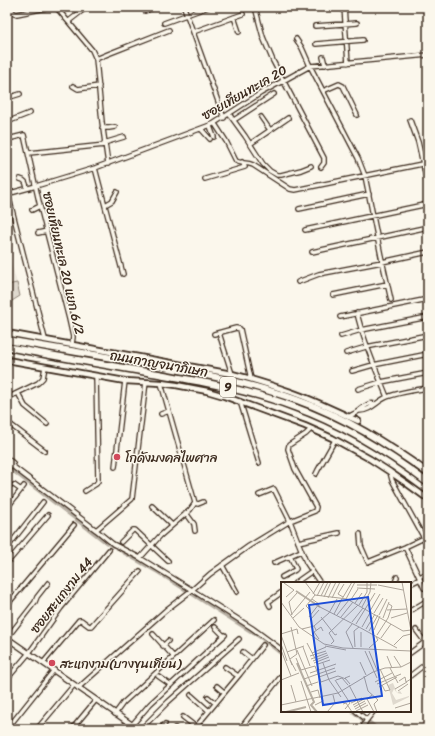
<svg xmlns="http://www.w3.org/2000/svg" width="435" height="736" viewBox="0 0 435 736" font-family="Sriracha,'Playpen Sans Thai',sans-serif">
<rect width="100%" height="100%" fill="#fbf7ec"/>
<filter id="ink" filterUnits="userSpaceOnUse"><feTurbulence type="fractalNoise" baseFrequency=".025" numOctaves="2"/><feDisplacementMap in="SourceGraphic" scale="8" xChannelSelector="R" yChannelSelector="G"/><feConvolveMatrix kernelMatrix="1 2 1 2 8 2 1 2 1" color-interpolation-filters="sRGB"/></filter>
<g filter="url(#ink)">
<!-- built -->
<path fill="#ede8dd" d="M7,249L17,283L7,285Z"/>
<!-- green -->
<path fill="#dfd9ce" stroke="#8d8276" d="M17,283L20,296L7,304V285Z"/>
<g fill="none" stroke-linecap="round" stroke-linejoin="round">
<!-- river -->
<path stroke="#b6aea2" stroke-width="5.5" d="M7,465L107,542L113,545
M123,551L156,570L263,638L282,653
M354,711L376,729"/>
<defs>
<path id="minor" d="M56,7L92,50L96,59L102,122L108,164
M184,7L224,118
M255,7L263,37L273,61L324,158V163L321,167
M344,7L348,63
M10,8L14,13L17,14L51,7
M329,8L339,7
M145,11L156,7
M234,17L239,32
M69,21L87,7
M164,23L208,7
M315,26L357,23
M193,32L243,14
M296,39L302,48L310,66L358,158L365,176L381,256L391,300
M316,44L363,40
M323,57L325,65
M96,59L108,54L169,30
M73,86L78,89L99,86
M323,91L339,84L343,86L357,115
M7,98L20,94
M229,114L245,136L263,164L270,171L277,175H281L301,170L311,166
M261,117L270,130
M234,120L274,94
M410,120L418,142L423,164
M7,122L30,113
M215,124L226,141L236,161C241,164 247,162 253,165L290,189L295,190L300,189L422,164H423L428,187
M210,126L214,137
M102,128H109L115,127
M201,129L210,139
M12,138L24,135L40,206L69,319L73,337L72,344
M104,143L124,137
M250,144L288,118
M29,153L105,145
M95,168L123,274
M20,179C26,180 26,184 27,188
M205,179L245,167L242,162
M7,194L36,186L95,168L213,124L261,93L310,66L428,55
M8,194L45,339
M105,205L112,201L117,192
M299,209L369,194
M32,210L40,206
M305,230L428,204
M38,233L47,231
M312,252L428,227
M298,282L319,274L382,262L428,252
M333,295L387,284
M357,313C364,344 376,369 387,397
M340,317L428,299
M219,333L232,374
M214,334L236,328L240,329L251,379
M341,336L361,330L428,317
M346,353L366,347L428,335
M352,371L373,365L428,354
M146,382L132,499L96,530L113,544L140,558L192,590L252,628L282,650
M358,389L381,382L428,373
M18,393L25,406L47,424
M7,398L38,383L43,378L45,367
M240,401L259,463
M359,411C371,411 377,401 387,397C400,392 415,390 428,388
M161,414L169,411
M348,417C351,415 354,414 357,412C363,408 367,402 375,404
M7,422L45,451
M7,458L13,463
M7,462L96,530
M115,467L125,381
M316,474L318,470L335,440
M14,485L21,490
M85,491L96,484L98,481L96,376
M259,495L274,489L290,521L306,562L320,583
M195,503L198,504L203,502
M152,506L172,525
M7,508L24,486
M186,513L194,524L195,531
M360,534L361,546L368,562L405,547L424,538L392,480L390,472
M121,542L133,530H135L168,561
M298,542L339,533
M405,547L420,579L410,584
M7,548L43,502
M140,558L160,536L190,510L195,503L161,383
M7,563L48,515
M274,563L301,551
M222,565L237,592
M282,577L295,570L296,569L290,556
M419,577L428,573
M420,579L424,588
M295,583L312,571
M395,583L397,577
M7,605L74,525
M270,606L268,602L282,592
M410,611L428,600
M215,627L224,636
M416,630L425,642
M153,634L173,656
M7,638L35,602L37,597L48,583
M163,646L168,641
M243,652L252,659
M410,653L428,640
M43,663L79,620H81L89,626H91L140,571
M225,667L238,676
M158,676L171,685
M410,676L428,662
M7,679L29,653L61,608L109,550
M217,686L224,692
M78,688L166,610L192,590L210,574L249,546L290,521L315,511L316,507L295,469L288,449L289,445L306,434L311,429
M191,695L209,711
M208,697L215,703
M356,711L367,720
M115,714L123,703L214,620
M183,717L196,727
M132,725L150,704L225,635
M7,729L54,670
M37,729L74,685
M72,729L96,700
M123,729L129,723
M142,729L145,725L168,702L239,639
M160,729L165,724
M175,729V728
M194,729L240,674L263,645
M240,729L282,675
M362,729L366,721L374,711"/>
<path id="tertiary" d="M7,638L138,729"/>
<path id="secondary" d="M7,333L232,374C252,379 271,385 291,392C314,400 336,411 358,421
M7,360L125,381L161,383L176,385L207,391L224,396L305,426L332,438L370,459L390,472L406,483L428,499"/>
<path id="motorway" d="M7,340C54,348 100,356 147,364C198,373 248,382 297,400C345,417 387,444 428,473
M7,347C54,356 100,364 147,372C197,381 247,389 294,407C342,424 387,452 428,483"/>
</defs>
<!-- minor casing -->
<use href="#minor" stroke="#3b2a1e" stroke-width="6"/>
<!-- tertiary casing -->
<use href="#tertiary" stroke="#3b2a1e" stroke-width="7"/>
<!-- secondary casing -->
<use href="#secondary" stroke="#3b2a1e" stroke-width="8"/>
<!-- motorway casing -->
<use href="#motorway" stroke="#3b2a1e" stroke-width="9"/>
<!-- minor -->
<use href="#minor" stroke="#fbf7ec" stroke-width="3.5"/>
<!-- tertiary -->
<use href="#tertiary" stroke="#fbf7ec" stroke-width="4"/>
<!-- secondary -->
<use href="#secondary" stroke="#fbf7ec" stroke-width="4.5"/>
<!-- motorway -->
<use href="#motorway" stroke="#fbf7ec" stroke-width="6"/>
</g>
</g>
<!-- markers -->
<g fill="#d1495b" stroke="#fbf7ec" stroke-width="1.5">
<circle cx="117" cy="457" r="4"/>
<circle cx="52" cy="663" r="4"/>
</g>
<g text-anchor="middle" stroke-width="3" stroke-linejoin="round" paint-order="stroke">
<!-- shield labels -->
<rect fill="#fbf7ec" stroke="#75685c" stroke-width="1" x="220" y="377" width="16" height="20" rx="3"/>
<g font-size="12" font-weight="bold" fill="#3b2a1e">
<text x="228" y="391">9</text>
</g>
<!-- street labels -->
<g font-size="13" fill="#3b2a1e" stroke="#fbf7ec">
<text transform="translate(244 92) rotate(-30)" y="5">ซอยเทียนทะเล 20</text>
<text transform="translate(64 263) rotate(77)" y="5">ซอยเทียนทะเล 20 แยก 6/2</text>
<text transform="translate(159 363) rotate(10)" y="5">ถนนกาญจนาภิเษก</text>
<text transform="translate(61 595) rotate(-52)" y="5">ซอยสะแกงาม 44</text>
</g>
<!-- poi labels -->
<g font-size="13" fill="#3b2a1e" stroke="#fbf7ec" text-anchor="start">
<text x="125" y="462">โกดังมงคลไพศาล</text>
<text x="60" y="668">สะแกงาม(บางขุนเทียน)</text>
</g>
</g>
<!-- overview -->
<g transform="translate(281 582)">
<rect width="130" height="130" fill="#fbf7ec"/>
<path d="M112,101L116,111L119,109L121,112L116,111L113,107L111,111L115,118L128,114L129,106L128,115L112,123L107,103Z" fill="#dfd9ce"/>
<path fill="none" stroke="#b6aea2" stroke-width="2" d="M15,9L39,25M16,81L33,120L30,123L36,130M5,130L25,125"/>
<path fill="none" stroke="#aea59a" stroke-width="1" d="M24,0L34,13L66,17L122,49L130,48M121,0L130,49M3,1L13,8L5,15M76,3H96M97,3L122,8M76,6L94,7M32,12L39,0M36,14L43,0M40,14L47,0M43,15L50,0M62,15L57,12L63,2M47,16L55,0M51,16L59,0M61,17L71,0M65,17L74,0M69,19L77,7M0,20L18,45L43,62L62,66L130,69M74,21L81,11M78,23L86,10V0M37,24L78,45L73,49L74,65M81,25L89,10L90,0M29,28L25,24L34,13M106,28L126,27M89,29L99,12M93,31L102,16M53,32L61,17M10,33L29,10M11,33L8,20L16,11M56,33L68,18M98,33L106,17M28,35L38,22L31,17M40,35L54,53L56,52M60,35L72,20M12,36L23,26M102,36L108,20M110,36L126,31M30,37L38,28M71,40L82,26M71,42L65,50L72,66M75,42L94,11M78,45L116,66M81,45L90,29M21,47L33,44M85,47L94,32M35,48L33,44L48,31L56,17M93,48L99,34M88,49L97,33M80,50V65M0,52L16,47L17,52M0,53L11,83M96,53L107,36L111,24L108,22M100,56L110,42M38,57L33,50L40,45L42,49M26,61L37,82L49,78M0,62L6,79M50,62L53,59L48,51L77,23M113,63L122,54L130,52M44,64L65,68M22,65L29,84M88,66L97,58L95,55M0,68L10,94M16,68L31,104M84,69L96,96M88,69L96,88M6,70L23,64M31,71L45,65M29,74L45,69M106,74L111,86M113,74L120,85M15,76L20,88L34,84L40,100L57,94L65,97M9,77L16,72L10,45M30,77L46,71M9,78L15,89M32,79L47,73M79,80L85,93M33,81L48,75M42,81L48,98L60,115M109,86L117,101M99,87L109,108L104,109L101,103M29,91L55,82M83,94L87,109L97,118L93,122L96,130M38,95L55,89M23,97L54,86M0,98L18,91M54,98L69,121L64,127M55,98L61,96L67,103M20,99L30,130M118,99L124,95L125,100L130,97M94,100L111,91M69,102L64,96L69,94M96,102L120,92M10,103L15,120M68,103L82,130M25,104L37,100M98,105L116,95M114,107L126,100M117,109L127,102M30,110L37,108L39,116M91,113L86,117L93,130M70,121L81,116M62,122L65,121L71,130M0,123L57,111L92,90L104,86L120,85L130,80M34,123L42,119L40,115M72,123L83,117M73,125L84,119M114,126L130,121M74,127L85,121M75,129L87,123M46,130L54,121L52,113"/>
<path fill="#1d4ed8" fill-opacity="0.15" stroke="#1d4ed8" stroke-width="2" d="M87,15L101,114L42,123L28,23Z"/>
<rect width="130" height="130" fill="none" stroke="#3b2a1e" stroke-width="2"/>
</g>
<!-- margin -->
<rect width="435" height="736" fill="none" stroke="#fbf7ec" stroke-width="24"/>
<rect x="12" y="12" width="411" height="712" fill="none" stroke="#3b2a1e" stroke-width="1.5" filter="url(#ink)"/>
</svg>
